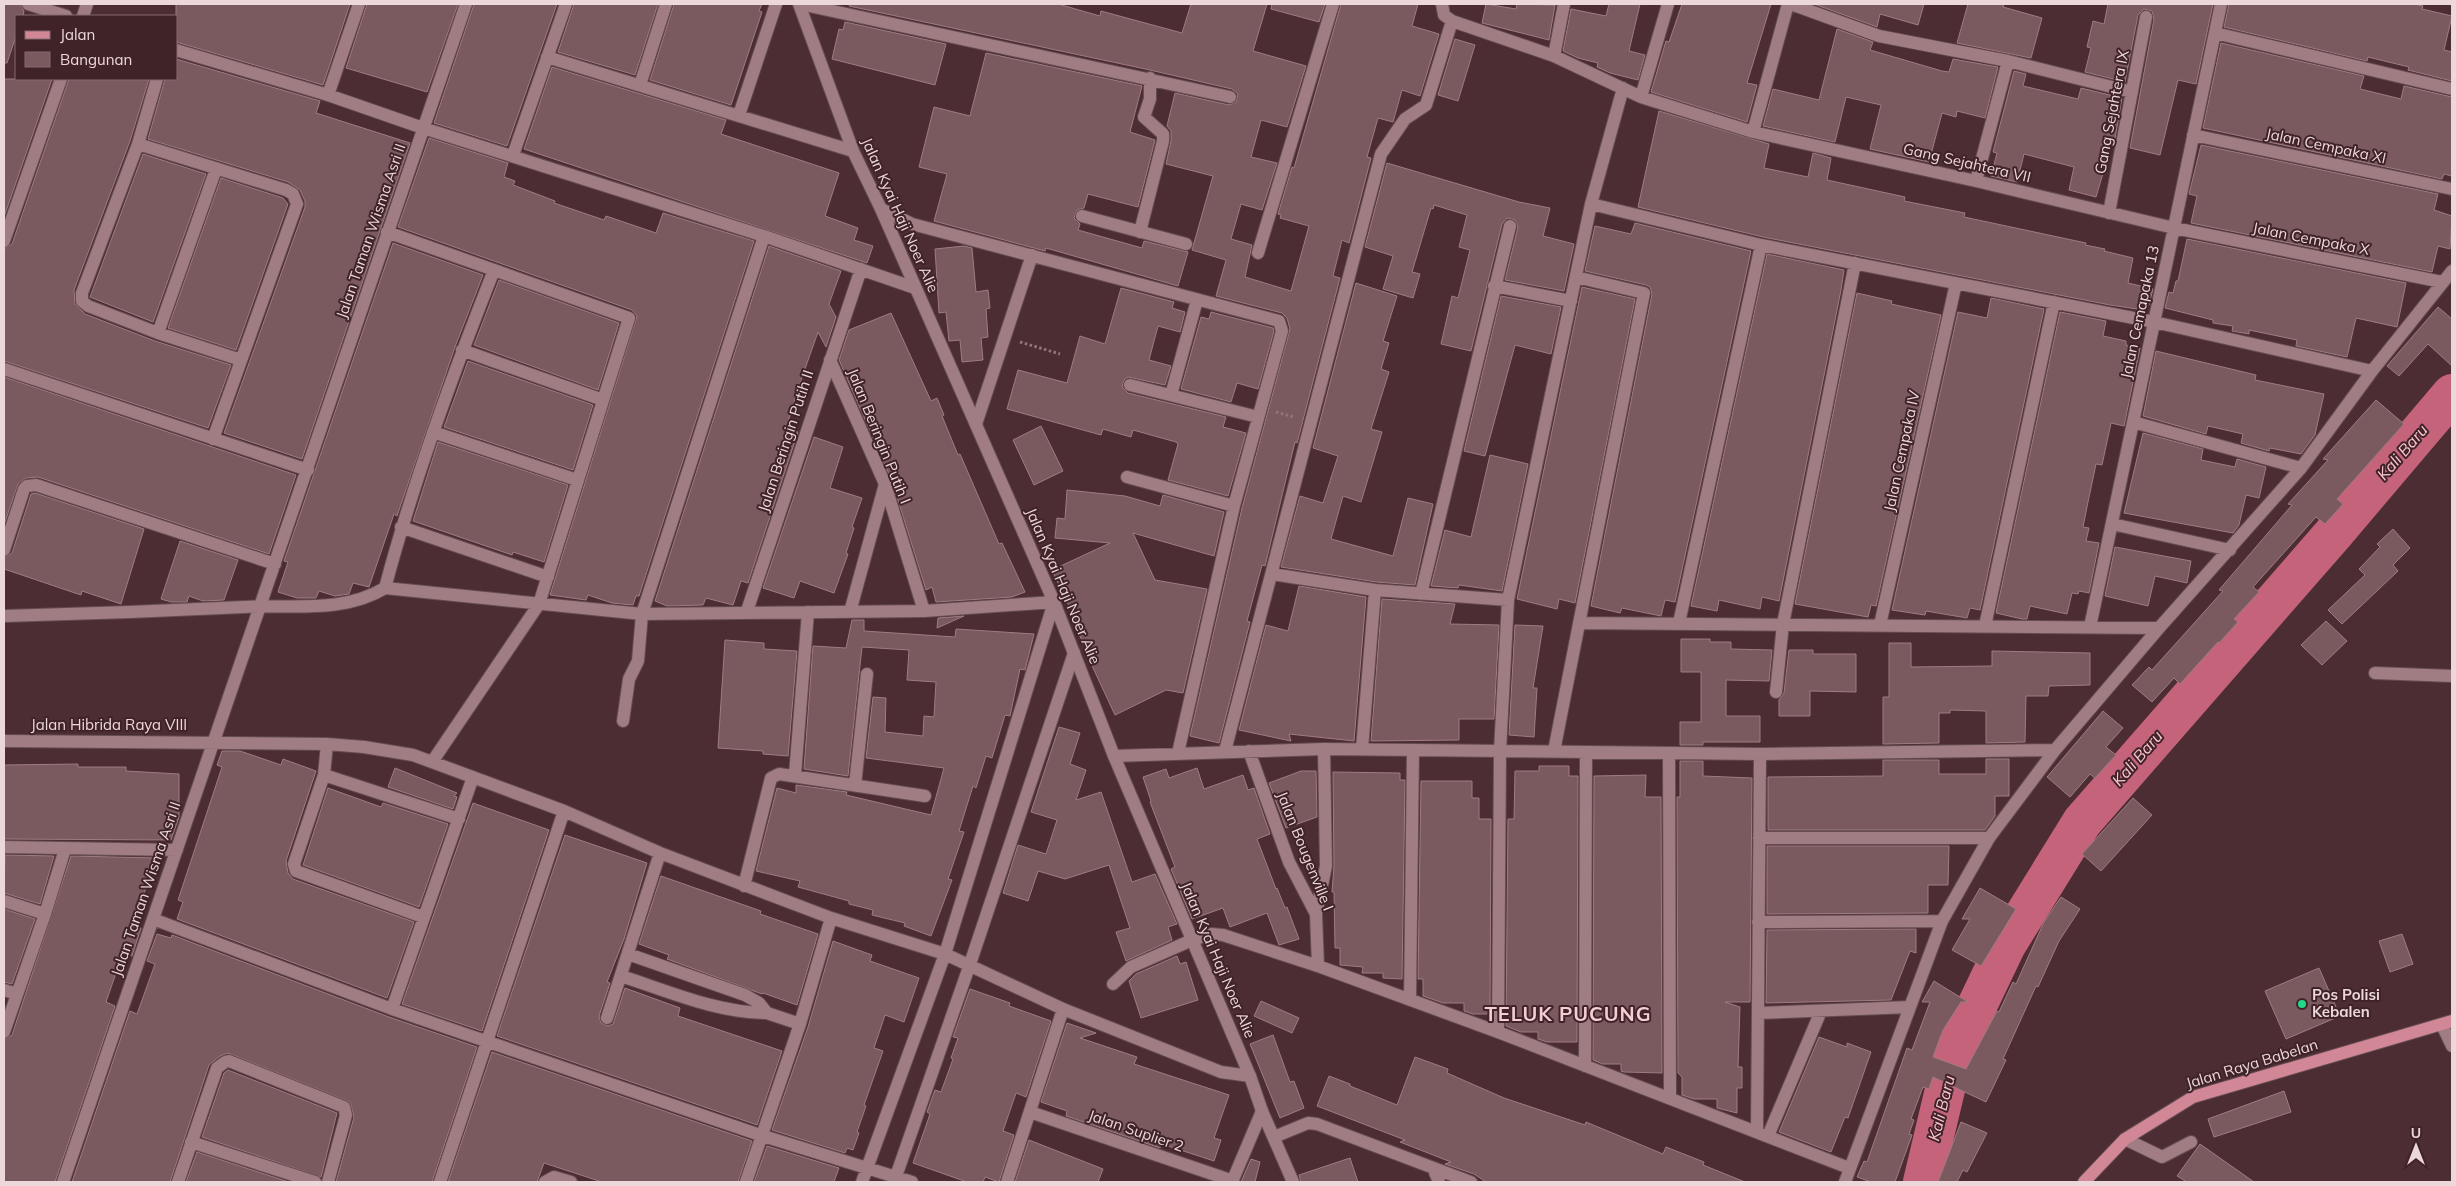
<svg xmlns="http://www.w3.org/2000/svg" width="2456" height="1186" viewBox="0 0 2456 1186" font-family="Mulish,sans-serif">
<rect width="100%" height="100%" fill="#4b2d33"/>
<g fill="none" stroke-linecap="round" stroke-linejoin="round">
<!-- river -->
<path stroke="#c5637a" stroke-width="40" d="M1923,1182L1953,1056L2006,945L2082,822L2335,532L2452,394"/>
</g>
<!-- building -->
<path fill="#7a595f" stroke="#9f7c82" d="M4,4H20L24,11L23,16H16V36L7,63H4Z
M176,4H350L323,85L176,42Z
M367,4H458L427,92L346,68Z
M474,4H557L507,146L434,123Z
M574,4H658L635,75L558,52Z
M674,4H762L759,11L762,12L731,105L650,80Z
M850,4H1058L1100,16L1101,11L1182,33L1191,4H1267L1253,51L1306,66L1287,127L1261,120L1251,157L1277,163L1262,210L1241,204L1231,239L1252,245L1245,277L1291,291L1309,226L1280,218L1281,215L1278,214L1292,167L1294,168L1341,4H1418L1412,26L1439,34L1420,96L1402,90L1393,122L1378,118L1367,157L1371,158L1349,243L1342,240L1333,276L1340,278L1297,443L1295,442L1265,566L1262,565L1247,621L1250,622L1219,743L1190,736L1242,508L1290,329L1287,318L1282,313L1216,296L1226,260L1192,250L1213,176L1166,164L1171,141V131L1167,126L1175,93L1229,105L1236,102L1238,94L1232,89L1150,70L849,6Z
M1272,4H1325L1319,22L1271,9Z
M1486,4L1516,9L1517,4L1555,5L1549,40L1482,23Z
M1609,4H1640L1629,51L1645,55L1638,80L1610,73L1597,67L1598,63L1578,58L1563,51L1571,9L1606,16Z
M1682,4H1771L1747,83L1757,85L1747,122L1651,92L1666,41L1669,42Z
M1814,4H1924L1918,25L1880,14L1877,27Z
M1968,4H2004L2003,7L2042,18L2031,58L1957,43Z
M2108,4H2213L2196,84L2178,80L2160,155L2130,148L2154,19L2152,11L2144,9L2138,15L2125,82L2085,72L2091,48L2087,47L2093,21L2104,24Z
M2229,4H2414L2423,6L2422,9L2452,16L2444,50L2452,52V81L2408,70L2409,67L2368,57L2367,61L2224,27Z
M845,22L946,44L935,85L832,59L839,29L843,30Z
M1837,29L1873,42L1870,50L1942,71L1949,72L1953,59L1998,67L1985,118L1957,111L1956,117L1942,113L1929,162L1870,149L1881,105L1846,97L1835,142L1763,126L1773,89L1819,100Z
M1455,39L1475,45L1458,101L1438,95Z
M2221,43L2364,76L2360,89L2401,99L2404,86L2452,97V176L2444,174L2442,179L2203,128Z
M986,53L1142,86L1130,132L1155,140L1138,207L1088,194L1084,208L1077,210L1074,218L1080,224L1078,230L1142,248L1144,241L1188,252L1178,286L1046,248L1045,251L934,221L947,174L919,167L934,107L970,116Z
M176,59L320,101L316,113L410,143L302,459L224,433L305,207V201L300,190L288,182L148,139L165,79H176Z
M552,67L726,120L721,134L839,173L825,216L858,228L854,240L873,246L867,263L524,149Z
M2014,71L2026,74L2023,86L2078,99L2081,88L2122,98L2114,144L2112,143L2096,197L2069,190L2074,167L2024,154L2017,182L1991,176L1997,153L1993,152Z
M4,79H52L4,217Z
M69,79H149L130,141L74,290L75,304L85,314L155,341L231,365L208,428L4,361V249L12,244Z
M1659,111L1769,144L1764,168L1808,177L1813,153L1831,158L1827,180L1905,197L1904,201L1965,213L1964,217L2086,243L2085,245L2105,249L2104,251L2133,258L2128,283L2153,289L2149,305L2139,303L2137,309L2110,305L1763,237L1638,207Z
M429,138L508,163L504,177L515,181L513,185L555,201L554,203L604,220L606,216L656,233L663,213L754,241L639,596H636L633,605L612,603L588,595L586,600L550,595L637,316L632,310L398,227Z
M2201,145L2438,194L2434,210L2452,216L2450,249L2438,246L2432,272L2191,223L2197,196L2189,194Z
M143,154L206,174L153,322L90,297Z
M1387,163L1519,202L1550,208L1543,236L1574,244L1564,291L1505,280L1518,227L1515,220L1507,218L1502,224L1471,351L1441,344L1452,296L1458,298L1470,250L1459,247L1467,215L1434,205L1433,209L1431,208L1412,272L1420,274L1413,298L1383,289L1393,256L1365,247Z
M221,178L283,198L288,204L236,350L168,328Z
M1635,223L1751,251L1675,602L1665,600L1661,616L1622,608L1620,613L1591,606L1652,294L1650,287L1646,285L1585,271L1595,226L1631,234Z
M2187,239L2406,283L2397,327L2356,318L2347,357L2296,346L2297,340L2249,330V334L2232,331L2233,326L2213,323V320L2165,308L2169,292L2173,293L2176,281H2178Z
M393,243L483,275L455,347L397,516L394,514L369,587L353,583L349,594L335,596L319,591L316,598H297L278,592L288,562L284,561Z
M769,246L841,271L829,304L836,317L826,347L818,332L799,386L786,428L798,432L748,583L741,581L733,605L706,598L703,605L667,606L655,601Z
M964,246L972,248L976,292L988,290L990,308L986,309L988,337L981,338L983,360L962,362L960,340L949,341L946,312L939,313L935,249Z
M1767,254L1844,270L1841,290L1779,601L1762,597L1760,609L1719,600L1717,611L1691,606Z
M499,280L619,323L598,390L474,345Z
M1356,283L1397,296L1383,341L1389,343L1381,369L1389,372L1371,429L1382,432L1361,502L1343,496L1331,539L1393,556L1408,498L1433,504L1415,585L1376,582L1281,567L1300,496L1323,503L1338,456L1313,448Z
M1582,287L1635,299L1575,603L1559,599L1557,609L1517,599Z
M1121,288L1174,302L1172,308L1185,312L1180,332L1158,326L1149,360L1171,366L1165,385L1128,377L1124,380L1122,387L1128,393L1226,417L1223,427L1246,433L1228,496L1168,480L1178,444L1176,442L1133,430L1131,437L1103,429L1101,435L1007,409L1018,370L1067,383L1080,336L1105,344Z
M1857,293L1892,301L1891,304L1941,315L1876,606L1871,605L1868,617L1795,604Z
M1501,296L1561,307L1551,354L1515,345L1485,456L1464,451Z
M1991,298L2044,309L1980,610L1970,608L1967,618L1926,611L1925,615L1892,610L1958,312L1987,318Z
M2438,307L2452,319V366L2428,344L2399,376L2387,366Z
M1211,312L1273,328L1274,331L1258,389L1237,383L1231,402L1181,389L1201,317L1209,319Z
M2060,312L2106,321L2103,336L2126,341V345L2140,348L2124,426L2111,423L2102,465L2096,464L2088,502L2083,527L2089,528L2086,541L2099,543L2089,593L2079,591L2078,594L2072,593L2067,614L2030,606L2027,619H2022L1996,613Z
M891,313L931,401L937,398L944,415L942,416L958,455L960,454L999,544L1002,543L1025,592L1012,597L936,602L932,587L926,590L892,481L839,360L849,330Z
M2156,351L2256,375L2255,380L2324,394L2315,435L2301,454L2270,448L2269,451L2241,443L2243,434L2208,426L2206,434L2143,416Z
M468,361L593,405L573,470L444,427Z
M4,377L296,475L269,554L38,477L26,478L18,484L4,525Z
M2376,400L2404,424L2337,499L2343,504L2325,524L2316,517L2253,587L2259,592L2234,619L2238,622L2219,643L2218,642L2180,684L2174,678L2152,702L2132,685L2149,667L2152,670L2223,591L2219,590L2292,505L2288,504L2328,460L2323,459Z
M1041,426L1063,471L1034,485L1013,440Z
M2143,433L2203,449L2201,460L2235,467L2237,459L2266,467L2259,498L2246,495L2239,525L2233,533L2124,513Z
M814,437L843,447L830,488L862,498L852,527L854,528L846,553L848,554L834,593L800,581L794,598L763,588Z
M438,442L568,485L544,562L513,552L512,555L413,521Z
M1490,455L1528,464L1502,591L1459,585L1458,588L1431,586L1445,530L1471,537Z
M1067,490L1125,496L1160,506L1163,495L1224,512L1214,556L1133,533L1155,580L1207,589L1183,693L1166,690L1115,715L1087,655H1089L1074,624L1077,623L1052,570L1110,543L1055,538L1057,518L1065,519Z
M35,493L144,529L121,604L82,591L81,595L4,569V558L12,553L31,494Z
M2393,529L2410,548L2393,565L2398,571L2342,624L2328,610L2365,575L2359,569L2380,547L2377,544Z
M180,541L238,560L224,600L203,601L189,596L187,602H171L161,599Z
M2115,547L2191,561L2187,583L2155,576L2148,606L2105,596Z
M1299,586L1366,597L1354,741L1289,734L1291,741L1239,730L1266,625L1288,631Z
M1382,599L1455,604L1450,624L1499,625L1494,719H1459V740L1371,741Z
M964,616L937,628L938,618Z
M852,620H864V631L955,637L956,629L1034,634L1025,670L1020,669L1010,716L1005,715L992,758L986,756L976,788L973,786L959,831L964,832L948,879L952,880L931,936L904,926L905,923L872,915L873,910L849,904V901L798,887L800,881L756,871L777,788L796,793V785L847,792L846,795L931,815L944,768L866,758L873,697L886,698L885,732L923,736L924,716L934,717L936,682L907,680L909,650L862,647L848,776L804,769L813,646L846,648Z
M2326,621L2347,641L2322,665L2301,645Z
M1515,625L1543,626L1533,688H1537L1534,737L1509,735Z
M1681,639H1710V642H1731V649L1772,650L1769,681L1726,680V716H1760V742H1703V745H1680V722H1701V672H1681Z
M725,640L764,643V649L797,651L788,756L763,754V751L718,748Z
M1889,643H1911V667L1992,666V651L2090,653V685L2049,686L2048,696H2026L2025,742L1986,743V711L1950,710V713H1939V743L1883,744V697H1889Z
M1789,650H1813V654H1856V692L1810,691V716H1779V700L1784,693Z
M2103,711L2123,728L2106,747L2116,755L2095,778L2090,774L2070,797L2047,777Z
M1059,727L1080,733L1070,764L1086,770L1076,800L1101,792L1132,882L1155,874L1177,924L1168,927L1172,940L1126,961L1116,932L1130,928L1109,865L1065,879L1038,871L1028,901L1003,893L1018,845L1046,854L1057,820L1031,812Z
M222,751H240L281,765L283,759L316,771L286,861L288,873L293,879L414,922L387,998L177,919L183,902L178,900L222,767L217,765Z
M1986,759H2009V796H1995V816L1985,830H1768V777L1883,776V760H1939V774H1986Z
M1680,761H1703V776L1752,778L1750,1002H1725L1740,1007L1738,1067H1742V1088H1737V1113L1717,1108V1099H1694L1682,1095V1077L1678,1073L1677,797H1680Z
M78,764V767H126V771L179,774V817L171,840L4,839V765Z
M1539,766H1569V776H1578L1577,1042H1547L1538,1039V1032H1521L1506,1026L1508,819H1514L1515,771H1539Z
M395,768L457,793L454,796L457,797L453,809L388,787Z
M1197,768L1204,789L1243,775L1248,790L1254,788L1270,834L1257,839L1276,889L1277,888L1285,908L1287,907L1299,939L1279,945L1267,913L1230,927L1223,908L1192,919L1171,869L1175,867L1150,802L1151,801L1143,777L1166,769L1169,778Z
M1301,771H1316L1317,817L1286,828L1269,783Z
M1333,772L1400,773V780H1405L1402,979L1383,978V973H1362L1363,967L1340,965V948H1335L1334,892H1332L1334,866Z
M1646,775L1645,797H1661L1662,1073L1624,1072L1621,1071V1064H1603L1593,1060L1594,776Z
M1421,781H1472V798H1479V819H1491L1490,1014H1473L1464,1011V1003H1443L1423,996V979H1418Z
M328,788L381,807L383,803L448,824L419,907L303,865Z
M2133,798L2152,815L2101,871L2082,854Z
M473,803L549,830L482,1031L402,1004Z
M565,835L647,863L624,939L607,982L610,983L599,1016L601,1023L608,1026L613,1024L625,988L680,1008L678,1016L782,1051L757,1125L497,1036Z
M1767,846H1949L1948,885H1928V913L1767,914Z
M5,855L54,856L40,904L4,893Z
M71,856L156,858L133,926L141,928L132,956L123,953L106,1002L115,1006L55,1182H4V1040L12,1035Z
M661,876L761,911L760,914L818,934L797,1005L763,993L762,994L667,959L669,955L639,944Z
M1980,888L2016,909L1981,966L1952,950L1970,919H1962Z
M2061,897L2080,909L2059,941L2038,987L2036,986L2003,1059L2006,1060L1986,1102L1933,1077L1929,1089L1923,1087L1911,1119L1914,1120L1909,1134L1912,1135L1895,1182H1871L1857,1177L1864,1161L1867,1162L1907,1048L1912,1050L1930,1002H1922L1934,981L1968,1002H1961L1943,1030L1933,1057L1966,1069L1997,1011L1999,1012L2013,982L2016,984L2044,922Z
M4,909L35,919L12,984L4,982Z
M1916,929V953L1910,951L1891,1000L1766,1003L1767,930Z
M157,934L171,938L172,935L389,1017L477,1047L432,1182H336L354,1117L350,1102L228,1053L220,1056L209,1065L170,1182H72L130,1011L137,1014L155,964L147,961Z
M2402,934L2413,964L2390,972L2379,941Z
M833,941L872,955L870,961L919,978L904,1022L885,1015L874,1048L883,1051L864,1105L866,1106L857,1132L859,1133L853,1150L847,1148L845,1153L772,1130L808,1027Z
M1177,956L1180,964L1186,962L1198,1000L1141,1018L1129,981L1136,974Z
M2319,968L2340,1016L2286,1039L2265,991Z
M970,989L1010,1003L1009,1006L1051,1021L1026,1097L1016,1093L1003,1131L1014,1135L999,1182L985,1177L983,1182H967L913,1163L930,1114L927,1112L935,1090L941,1092L953,1059L951,1058L958,1038L953,1037Z
M1261,1001L1299,1018L1292,1033L1254,1016Z
M1067,1023L1096,1033L1080,1038L1137,1057L1134,1064L1229,1095L1214,1138L1221,1140L1214,1161L1162,1144L1160,1148L1066,1116L1067,1111L1041,1102Z
M1273,1035L1290,1082L1294,1081L1304,1108L1280,1118L1250,1044Z
M1819,1037L1847,1047V1043L1871,1052L1848,1118L1845,1117L1831,1152L1779,1132Z
M492,1052L752,1141L738,1182H602L544,1163L537,1182H448Z
M1415,1057L1448,1069L1447,1073L1504,1098L1585,1125L1586,1122L1663,1154L1666,1147L1704,1162L1703,1165L1745,1182H1486L1474,1174L1445,1164L1451,1162L1400,1142L1405,1140L1317,1106L1329,1076L1350,1084V1086L1397,1105Z
M228,1070L337,1113L321,1177L202,1137L224,1073Z
M2284,1091L2291,1112L2214,1137L2208,1119Z
M1961,1122L1987,1133L1967,1172L1963,1170L1957,1182H1938Z
M1029,1140L1103,1169L1098,1182H1015Z
M2200,1144L2254,1182H2187L2177,1176Z
M767,1146L839,1168L834,1182H754Z
M197,1152L289,1182H186Z
M1350,1158L1358,1182H1301L1299,1175Z
M1251,1159L1260,1162L1255,1182H1241Z"/>
<g fill="none" stroke-linecap="round" stroke-linejoin="round">
<defs>
<path id="service" d="M623,721L629,679L638,661L642,614
M1113,984L1131,967L1192,940
M2125,1139L2162,1157L2191,1142"/>
<path id="pedestrian" d="M2375,673L2452,676"/>
<path id="minor" d="M28,4L66,16
M800,4L1230,97
M1442,4L1444,15L1452,21L1554,56L1641,97L1753,132L1976,181L2174,228L2442,282
M1791,4L1879,36L2008,61L2132,92
M83,16L87,4
M2215,33L2452,89
M176,50L328,95L423,128L764,236L915,288
M1554,56L1564,4
M547,57L853,151
M157,79L138,144L82,293V301L88,306L158,333L241,360
M640,85L666,4
M328,95L359,4
M1641,97L1668,4
M739,115L776,4
M1753,132L1788,4
M2193,135L2452,189
M138,144L286,190L293,194L297,204L213,439
M513,155L566,4
M1976,181L2008,61
M1591,204L1761,245L2154,322L2372,371
M881,209L912,224L1279,321L1282,331L1234,506L1178,753
M2109,213L2146,17
M1082,216L1186,244
M387,232L629,318L539,604L432,762
M1140,232L1163,141V134L1144,117L1150,99V78
M4,241L61,79
M1258,253L1333,4
M1494,286L1571,301
M158,333L216,169
M462,350L603,400
M830,360L885,484L924,611
M4,369L308,470
M1130,385L1258,417
M1171,395L1197,300
M2133,422L2301,468
M976,424L1032,255
M433,432L577,480
M1127,477L1234,506
M2112,524L2230,550
M401,527L548,577
M4,550L24,489L27,486L36,485L275,564
M1272,574L1375,590L1508,600
M385,588C414,479 453,374 494,270
M1421,594L1510,226
M747,611L861,269
M850,612L885,484
M642,614L764,236
M4,616C84,614 164,611 244,607C291,604 342,614 385,588L642,614L924,611L1054,602L945,954L862,1182
M1579,623L2159,628
M1679,623L1761,245
M1880,625L1956,283
M1985,626L2054,302
M2090,627L2221,4
M1776,692L1783,624L1855,263
M4,741L327,744L364,747L413,755L564,811L660,853L831,918L945,954L1063,1009L1221,1072L1250,1076
M1362,749L1375,590
M1225,751L1381,154L1405,119L1426,105L1452,21
M1249,751L1289,862L1316,914L1318,966
M1554,751L1644,293L1576,277
M1669,753L1670,1098
M1114,756L1324,749L1760,754L2055,750
M324,775L327,744
M795,775L808,612
M855,785L867,674
M1759,838H1989
M4,847L177,850
M744,886L771,778L779,774L925,796
M4,901L45,914
M1316,914L1326,866L1324,749
M423,917L296,871L294,864L324,775L459,819
M153,919L392,1009L760,1135L912,1182
M1758,922L1942,921
M1192,940L1211,934L1223,935L1318,966L1498,1032L1849,1168
M628,954L745,995L759,1003L767,1013L800,1024
M621,976C668,991 717,1013 767,1013
M4,990L17,994
M1410,1000L1413,750
M392,1009L473,777
M1758,1013L1910,1007
M607,1018L660,853
M2442,1025L2452,1046
M4,1032L45,914L65,849
M1498,1032L1500,751L1508,600L1591,204L1623,88
M1585,1066L1586,752
M1030,1112L1233,1181
M1757,1132L1760,754
M1768,1136L1821,1011
M1274,1137L1308,1123L1317,1124L1471,1182
M191,1142L315,1182
M1433,1168L1439,1182
M63,1182L466,4
M178,1182L217,1068L225,1062L229,1061L344,1107L346,1115L328,1182
M440,1182L564,811
M545,1182L554,1177L571,1182
M746,1182L800,1024L831,918
M894,1182L970,964L1074,653
M1007,1182L1063,1009
M1232,1182L1262,1111
M1845,1182L1942,921L1989,838L2055,750L2159,628L2301,468L2372,371L2452,271"/>
<path id="tertiary" d="M799,4L853,151L881,209L1054,602L1114,756L1250,1076L1262,1111L1293,1182"/>
<path id="primary" d="M2084,1182L2125,1139L2193,1097L2452,1021"/>
</defs>
<!-- service casing -->
<use href="#service" stroke="#654c51" stroke-width="14"/>
<!-- pedestrian casing -->
<use href="#pedestrian" stroke="#654c51" stroke-width="14"/>
<!-- minor casing -->
<use href="#minor" stroke="#654c51" stroke-width="14"/>
<!-- tertiary casing -->
<use href="#tertiary" stroke="#654c51" stroke-width="14"/>
<!-- primary casing -->
<use href="#primary" stroke="#654c51" stroke-width="14"/>
<!-- path -->
<path stroke="#90767b" stroke-width="3" stroke-dasharray="2.5 2.5" stroke-linecap="butt" d="M1020,342L1060,354
M1276,412L1294,417"/>
<!-- service -->
<use href="#service" stroke="#a07d83" stroke-width="12"/>
<!-- pedestrian -->
<use href="#pedestrian" stroke="#a07d83" stroke-width="12"/>
<!-- minor -->
<use href="#minor" stroke="#a07d83" stroke-width="12"/>
<!-- tertiary -->
<use href="#tertiary" stroke="#a07d83" stroke-width="12"/>
<!-- primary -->
<use href="#primary" stroke="#d28796" stroke-width="12"/>
</g>
<!-- markers -->
<circle fill="#20d887" stroke="#402329" stroke-width="2" cx="2302" cy="1004" r="5"/>
<g text-anchor="middle" stroke-width="4" stroke-linejoin="round" paint-order="stroke">
<!-- street labels -->
<g font-size="15" fill="#ecd8db" stroke="#402329">
<text transform="translate(2112 112) rotate(-79)" y="5">Gang Sejahtera IX</text>
<text transform="translate(2326 146) rotate(12)" y="5">Jalan Cempaka XI</text>
<text transform="translate(1967 163) rotate(13)" y="5">Gang Sejahtera VII</text>
<text transform="translate(900 215) rotate(66)" y="5">Jalan Kyai Haji Noer Alie</text>
<text transform="translate(371 231) rotate(-71)" y="5">Jalan Taman Wisma Asri II</text>
<text transform="translate(2311 239) rotate(11)" y="5">Jalan Cempaka X</text>
<text transform="translate(2140 312) rotate(-78)" y="5">Jalan Cemapaka 13</text>
<text transform="translate(879 436) rotate(68)" y="5">Jalan Beringin Putih I</text>
<text transform="translate(786 441) rotate(-72)" y="5">Jalan Beringin Putih II</text>
<text transform="translate(1902 451) rotate(-78)" y="5">Jalan Cempaka IV</text>
<text transform="translate(1063 586) rotate(67)" y="5">Jalan Kyai Haji Noer Alie</text>
<text x="109" y="730">Jalan Hibrida Raya VIII</text>
<text transform="translate(1305 851) rotate(68)" y="5">Jalan Bougenville I</text>
<text transform="translate(146 889) rotate(-71)" y="5">Jalan Taman Wisma Asri II</text>
<text transform="translate(1218 960) rotate(67)" y="5">Jalan Kyai Haji Noer Alie</text>
<text transform="translate(2252 1064) rotate(-17)" y="5">Jalan Raya Babelan</text>
<text transform="translate(1136 1131) rotate(19)" y="5">Jalan Suplier 2</text>
</g>
<!-- poi labels -->
<g font-size="15" font-weight="bold" fill="#ecd8db" stroke="#402329" text-anchor="start">
<text x="2312" y="1000">Pos Polisi<tspan x="2312" dy="17">Kebalen</tspan></text>
</g>
<!-- water labels -->
<g font-size="16" font-style="italic" fill="#fdc7d0" stroke="#402329">
<text transform="translate(2402 452) rotate(-49)" y="6">Kali Baru</text>
<text transform="translate(2137 758) rotate(-49)" y="6">Kali Baru</text>
<text transform="translate(1941 1108) rotate(-76)" y="6">Kali Baru</text>
</g>
<!-- district labels -->
<g font-size="20" font-weight="bold" letter-spacing="1" fill="#f5ced4" stroke="#402329">
<text x="1568" y="1021">TELUK PUCUNG</text>
</g>
</g>
<!-- border -->
<rect width="2456" height="1186" fill="none" stroke="#ecd8db" stroke-width="10"/>
<!-- legend -->
<rect x="15" y="15" width="162" height="65" fill="#402329" stroke="#856b70"/>
<rect x="25" y="31" width="25" height="8" fill="#d28796" stroke="#856b70"/>
<text x="60" y="40" font-size="15" fill="#ecd8db">Jalan</text>
<rect x="25" y="52" width="25" height="15" fill="#7a595f" stroke="#856b70"/>
<text x="60" y="65" font-size="15" fill="#ecd8db">Bangunan</text>
<!-- north arrow -->
<g transform="translate(2416 1146)" stroke="#402329" stroke-width="4" paint-order="stroke">
<path d="M0-4L9 19L0 12L-9 19Z" fill="#ecd8db"/>
<text y="-8" font-size="14" font-weight="bold" text-anchor="middle" fill="#ecd8db">U</text>
</g>
</svg>
